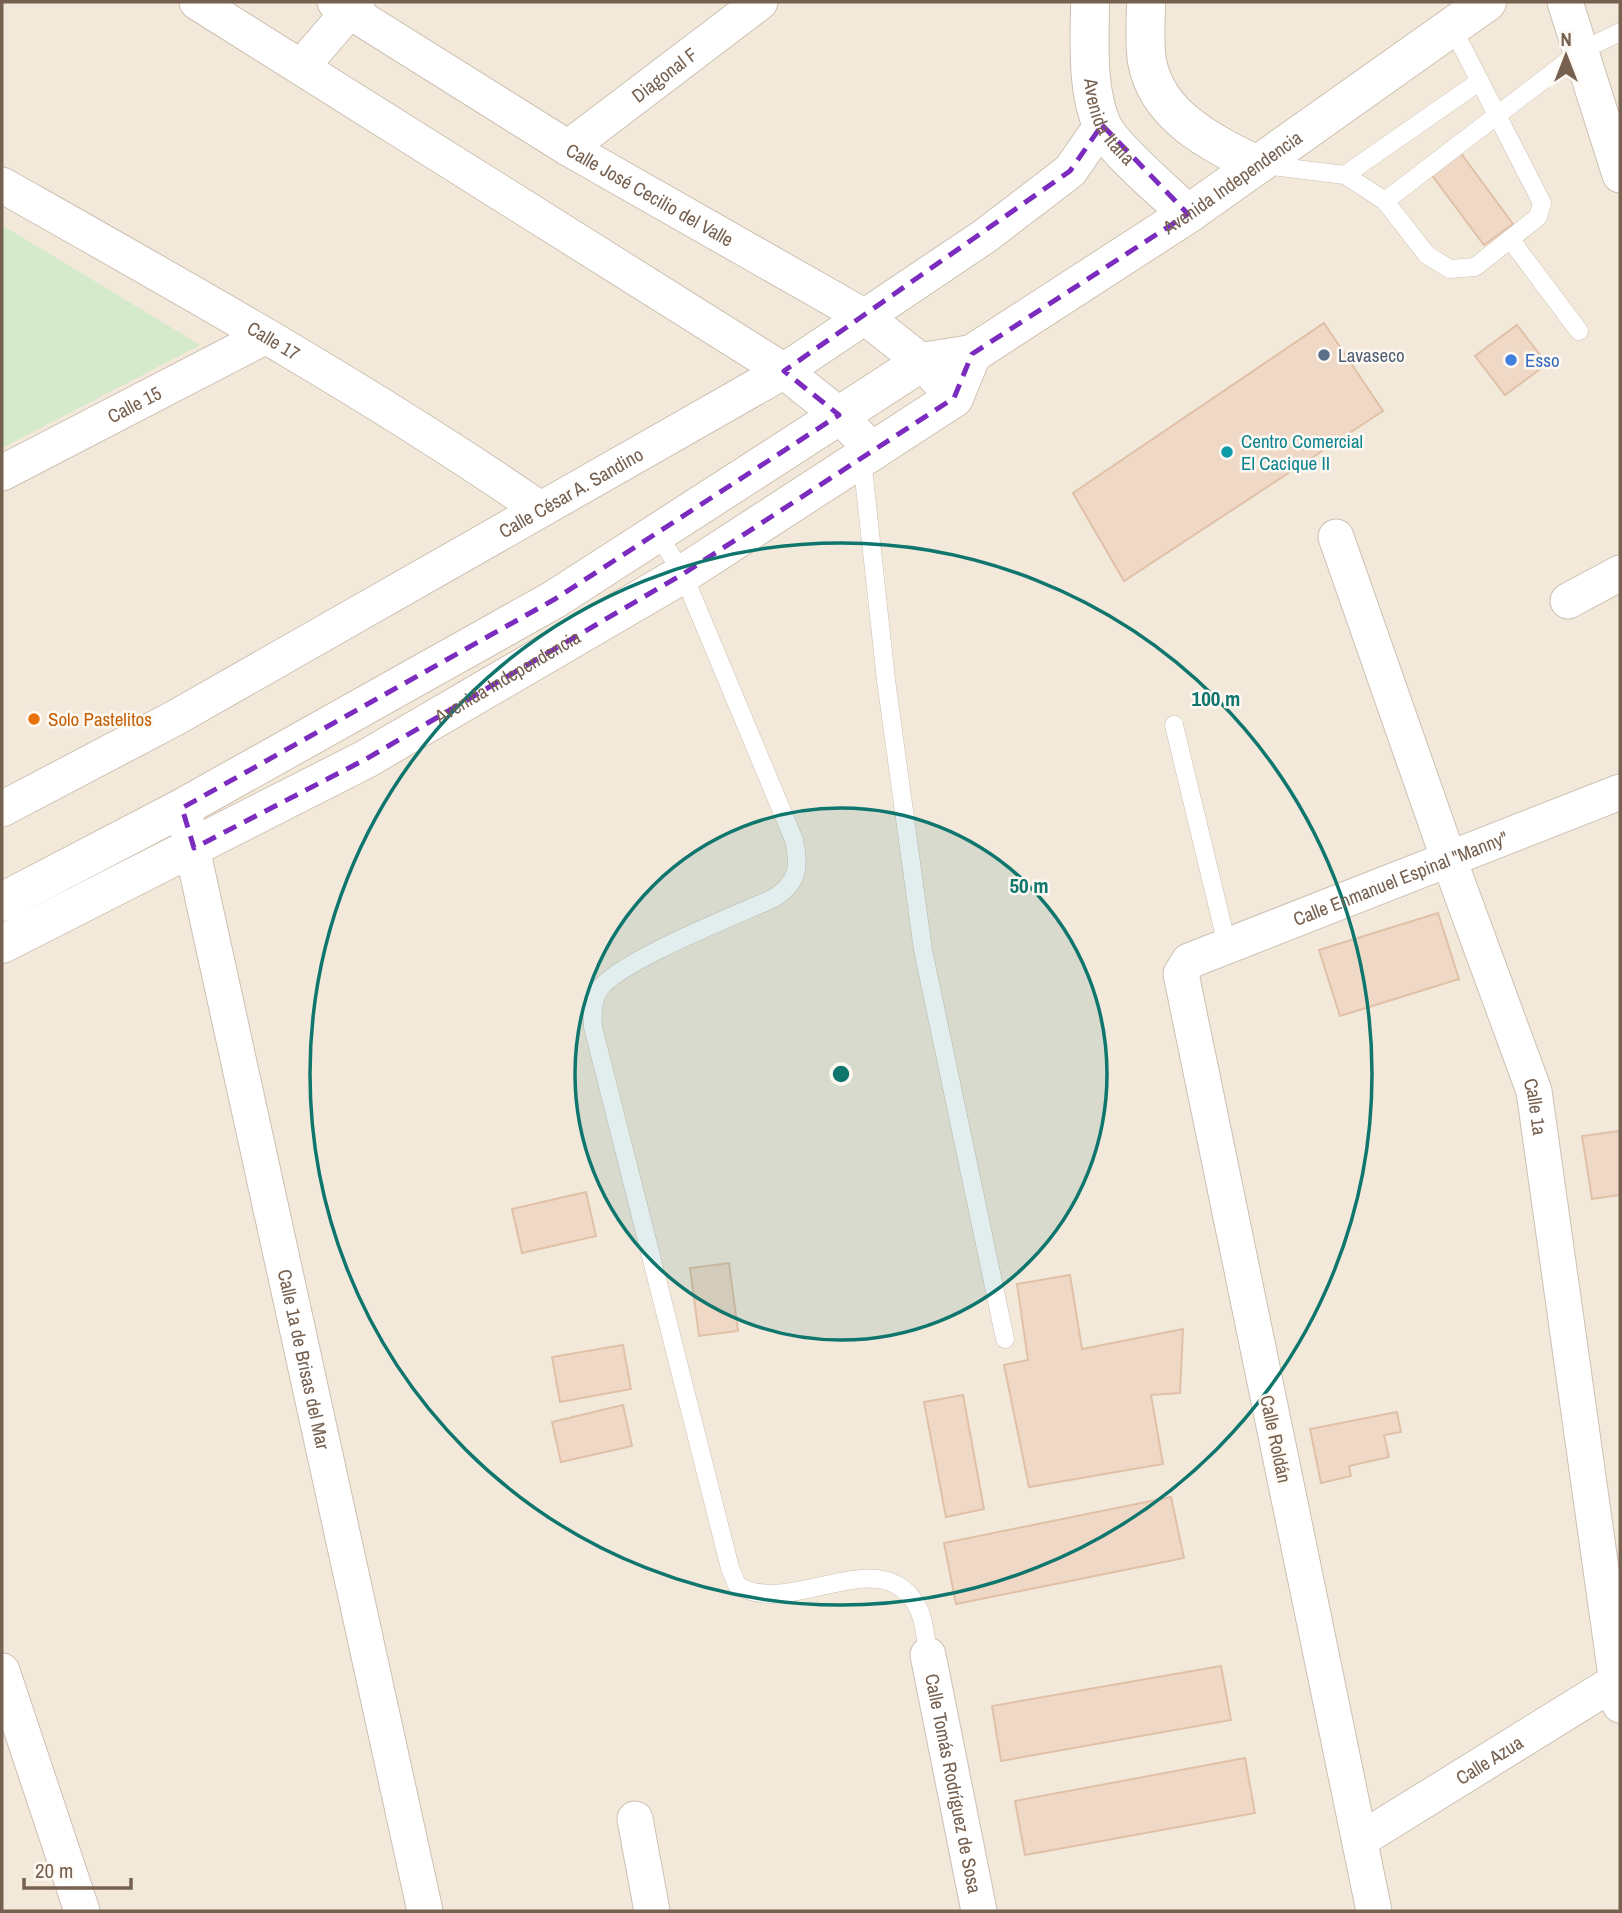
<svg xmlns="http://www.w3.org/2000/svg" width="1622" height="1913" viewBox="0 0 1622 1913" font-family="'Archivo Narrow',sans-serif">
<rect width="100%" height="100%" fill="#fbf7ec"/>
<!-- residential -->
<path fill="#f3e9db" d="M2,2H1620V1911H2Z"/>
<!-- green -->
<path fill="#d5e9cb" d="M2,225L200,345L2,448Z"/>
<!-- building -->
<path fill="#efd9c6" stroke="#e0c1a8" stroke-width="2" d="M1460,152L1513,224L1484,245L1431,174Z
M1324,323L1383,411L1124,581L1073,493Z
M1517,325L1547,364L1505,395L1475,356Z
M1438,913L1459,979L1340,1016L1319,950Z
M1620,1131V1195L1592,1199L1582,1136Z
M586,1192L596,1236L522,1253L512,1209Z
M729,1263L738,1331L699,1336L690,1268Z
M1070,1275L1082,1349L1183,1329L1180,1393L1151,1395L1163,1464L1029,1487L1004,1365L1028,1360L1017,1284Z
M623,1345L631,1389L560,1402L552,1357Z
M963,1395L984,1509L946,1517L924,1402Z
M623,1405L632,1446L561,1462L552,1422Z
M1397,1412L1401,1432L1384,1435L1389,1457L1349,1466L1351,1476L1321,1483L1310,1429Z
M1171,1497L1184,1558L956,1604L944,1543Z
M1221,1666L1231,1720L1001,1761L992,1706Z
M1245,1758L1255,1813L1025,1855L1015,1801Z"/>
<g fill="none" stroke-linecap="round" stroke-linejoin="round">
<defs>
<path id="service" d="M1264,165L1345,175L1385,201L1427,255L1450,269L1475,267L1538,217L1542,203L1452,27
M1345,175L1480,81
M1385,201L1581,51L1620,32
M1510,239L1579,331
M862,459L886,680L923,950L1005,1339
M657,533L683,574L794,840C800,868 798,882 774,898C737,915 618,961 599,990C592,1001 592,1014 593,1027L730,1568L737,1585C792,1620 886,1535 920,1612C925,1625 926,1641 928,1655
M1174,725L1227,945"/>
<g id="minor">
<path d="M197,2L784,371L839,415L874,452"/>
<path id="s1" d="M335,2L568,148L865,317L922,362L954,398"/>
<path d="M1565,2L1620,175"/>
<path d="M302,66L357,2"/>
<path id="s2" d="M568,148L760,2"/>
<path id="s3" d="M2,185C184,288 367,390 540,509"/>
<path id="s4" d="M2,473L266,336"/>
<path id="s5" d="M1336,537L1448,857L1534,1091L1620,1705"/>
<path d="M1568,601L1620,573"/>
<path id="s6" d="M2,809L175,718L784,371L985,236L1070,171L1102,125"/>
<path id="s7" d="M186,821L425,1911"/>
<path id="s8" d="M928,1655L979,1911"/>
<path d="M2,1671L82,1911"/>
<path d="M635,1819L652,1911"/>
<path id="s9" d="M1360,1840L1620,1679"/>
<path id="s10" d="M1374,1911L1181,974L1189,961L1620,792"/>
</g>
<g id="tertiary">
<path id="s11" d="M1090,2C1090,40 1086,89 1102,125C1112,148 1167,194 1188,214"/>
<path d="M1146,2C1146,21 1144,43 1147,61C1157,117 1212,143 1257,165"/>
</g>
<g id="secondary">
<path id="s12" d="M2,902L182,808L555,599L922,362L972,354L1188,214L1487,2"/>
<path id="s13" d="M2,944L366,759L683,574L954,398L972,354"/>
</g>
</defs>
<!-- service casing -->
<use href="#service" stroke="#cdc0b2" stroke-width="19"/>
<!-- minor casing -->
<use href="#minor" stroke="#cdc0b2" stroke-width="37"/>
<!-- tertiary casing -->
<use href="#tertiary" stroke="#cdc0b2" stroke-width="40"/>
<!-- secondary casing -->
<use href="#secondary" stroke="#d0c1b0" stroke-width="40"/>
<!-- service -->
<use href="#service" stroke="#fff" stroke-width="18"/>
<!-- minor -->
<use href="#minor" stroke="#fff" stroke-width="35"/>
<!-- tertiary -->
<use href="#tertiary" stroke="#fff" stroke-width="38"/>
<!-- secondary -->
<use href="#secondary" stroke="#fff" stroke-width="38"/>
</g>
<!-- marked area -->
<path fill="none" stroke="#7b2cbf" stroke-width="5" stroke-dasharray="14 9" stroke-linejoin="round" d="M1102,125L1188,214L972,354L954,398L683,574L366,759L194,848L182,808L555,599L839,415L784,371L1070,171Z"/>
<!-- distance rings -->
<circle cx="841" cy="1074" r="266" fill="#0f766e" fill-opacity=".12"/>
<g fill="none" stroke="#0f766e" stroke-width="3.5">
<circle cx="841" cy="1074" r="266"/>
<circle cx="841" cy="1074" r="531"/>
</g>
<!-- markers -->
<circle fill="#5c6f8a" stroke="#fefaf3" stroke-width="2.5" cx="1324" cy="355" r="7"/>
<circle fill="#3f7fe0" stroke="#fefaf3" stroke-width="2.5" cx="1511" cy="360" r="7"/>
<circle fill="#0f9aa8" stroke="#fefaf3" stroke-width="2.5" cx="1227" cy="452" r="7"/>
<circle fill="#e8710a" stroke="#fefaf3" stroke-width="2.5" cx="34" cy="719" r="7"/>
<g text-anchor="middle" stroke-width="5" stroke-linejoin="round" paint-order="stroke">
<!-- street labels -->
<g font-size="19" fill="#766050" stroke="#fefaf3">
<text dy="7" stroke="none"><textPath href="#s2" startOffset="121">Diagonal F</textPath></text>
<text dy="7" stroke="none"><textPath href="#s11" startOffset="124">Avenida Italia</textPath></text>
<text dy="7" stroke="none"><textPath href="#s12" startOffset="1430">Avenida Independencia</textPath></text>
<text dy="7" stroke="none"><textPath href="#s1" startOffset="369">Calle José Cecilio del Valle</textPath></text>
<text dy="7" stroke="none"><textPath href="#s3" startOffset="313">Calle 17</textPath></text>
<text dy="7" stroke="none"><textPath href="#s4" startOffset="149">Calle 15</textPath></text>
<text dy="7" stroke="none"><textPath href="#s6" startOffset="651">Calle César A. Sandino</textPath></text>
<text dy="7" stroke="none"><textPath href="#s13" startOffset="572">Avenida Independencia</textPath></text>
<text dy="7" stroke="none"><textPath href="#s10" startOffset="1199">Calle Enmanuel Espinal "Manny"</textPath></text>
<text dy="7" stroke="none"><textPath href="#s5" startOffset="604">Calle 1a</textPath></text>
<text dy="7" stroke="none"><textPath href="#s7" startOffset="551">Calle 1a de Brisas del Mar</textPath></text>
<text transform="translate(1276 1439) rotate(78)" y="7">Calle Roldán</text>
<text dy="7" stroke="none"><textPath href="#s9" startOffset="152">Calle Azua</textPath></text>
<text dy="7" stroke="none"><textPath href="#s8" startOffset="131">Calle Tomás Rodríguez de Sosa</textPath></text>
</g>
<!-- service labels -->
<g font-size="19" fill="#4e5e75" stroke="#fefaf3" text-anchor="start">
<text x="1338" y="362">Lavaseco</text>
</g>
<!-- shop labels -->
<g font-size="19" fill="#366cbe" stroke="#fefaf3" text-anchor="start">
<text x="1525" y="367">Esso</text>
</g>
<!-- culture labels -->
<g font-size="19" fill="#0d838f" stroke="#fefaf3" text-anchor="start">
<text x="1241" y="448">Centro Comercial<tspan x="1241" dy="22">El Cacique II</tspan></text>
</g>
<!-- food labels -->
<g font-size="19" fill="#c56008" stroke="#fefaf3" text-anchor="start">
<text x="48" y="726">Solo Pastelitos</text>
</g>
</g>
<circle cx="841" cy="1074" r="10" fill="#0f766e" stroke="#fefaf3" stroke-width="3.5"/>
<g font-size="21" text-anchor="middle" font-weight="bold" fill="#0f766e" stroke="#fefaf3" stroke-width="5" stroke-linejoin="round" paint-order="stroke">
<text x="1216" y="706">100 m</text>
<text x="1029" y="893">50 m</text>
</g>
<!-- border -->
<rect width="1622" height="1913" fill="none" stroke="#766050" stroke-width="7"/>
<!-- north arrow -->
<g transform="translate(1566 56)" stroke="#fefaf3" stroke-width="5" paint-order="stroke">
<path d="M0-5L12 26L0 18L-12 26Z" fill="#766050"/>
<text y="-10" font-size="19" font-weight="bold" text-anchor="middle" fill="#766050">N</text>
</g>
<!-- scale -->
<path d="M24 1878v10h107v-10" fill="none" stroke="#766050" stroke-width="3.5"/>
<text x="35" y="1878" font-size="21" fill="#766050" stroke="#fefaf3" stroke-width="5" paint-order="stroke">20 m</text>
</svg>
